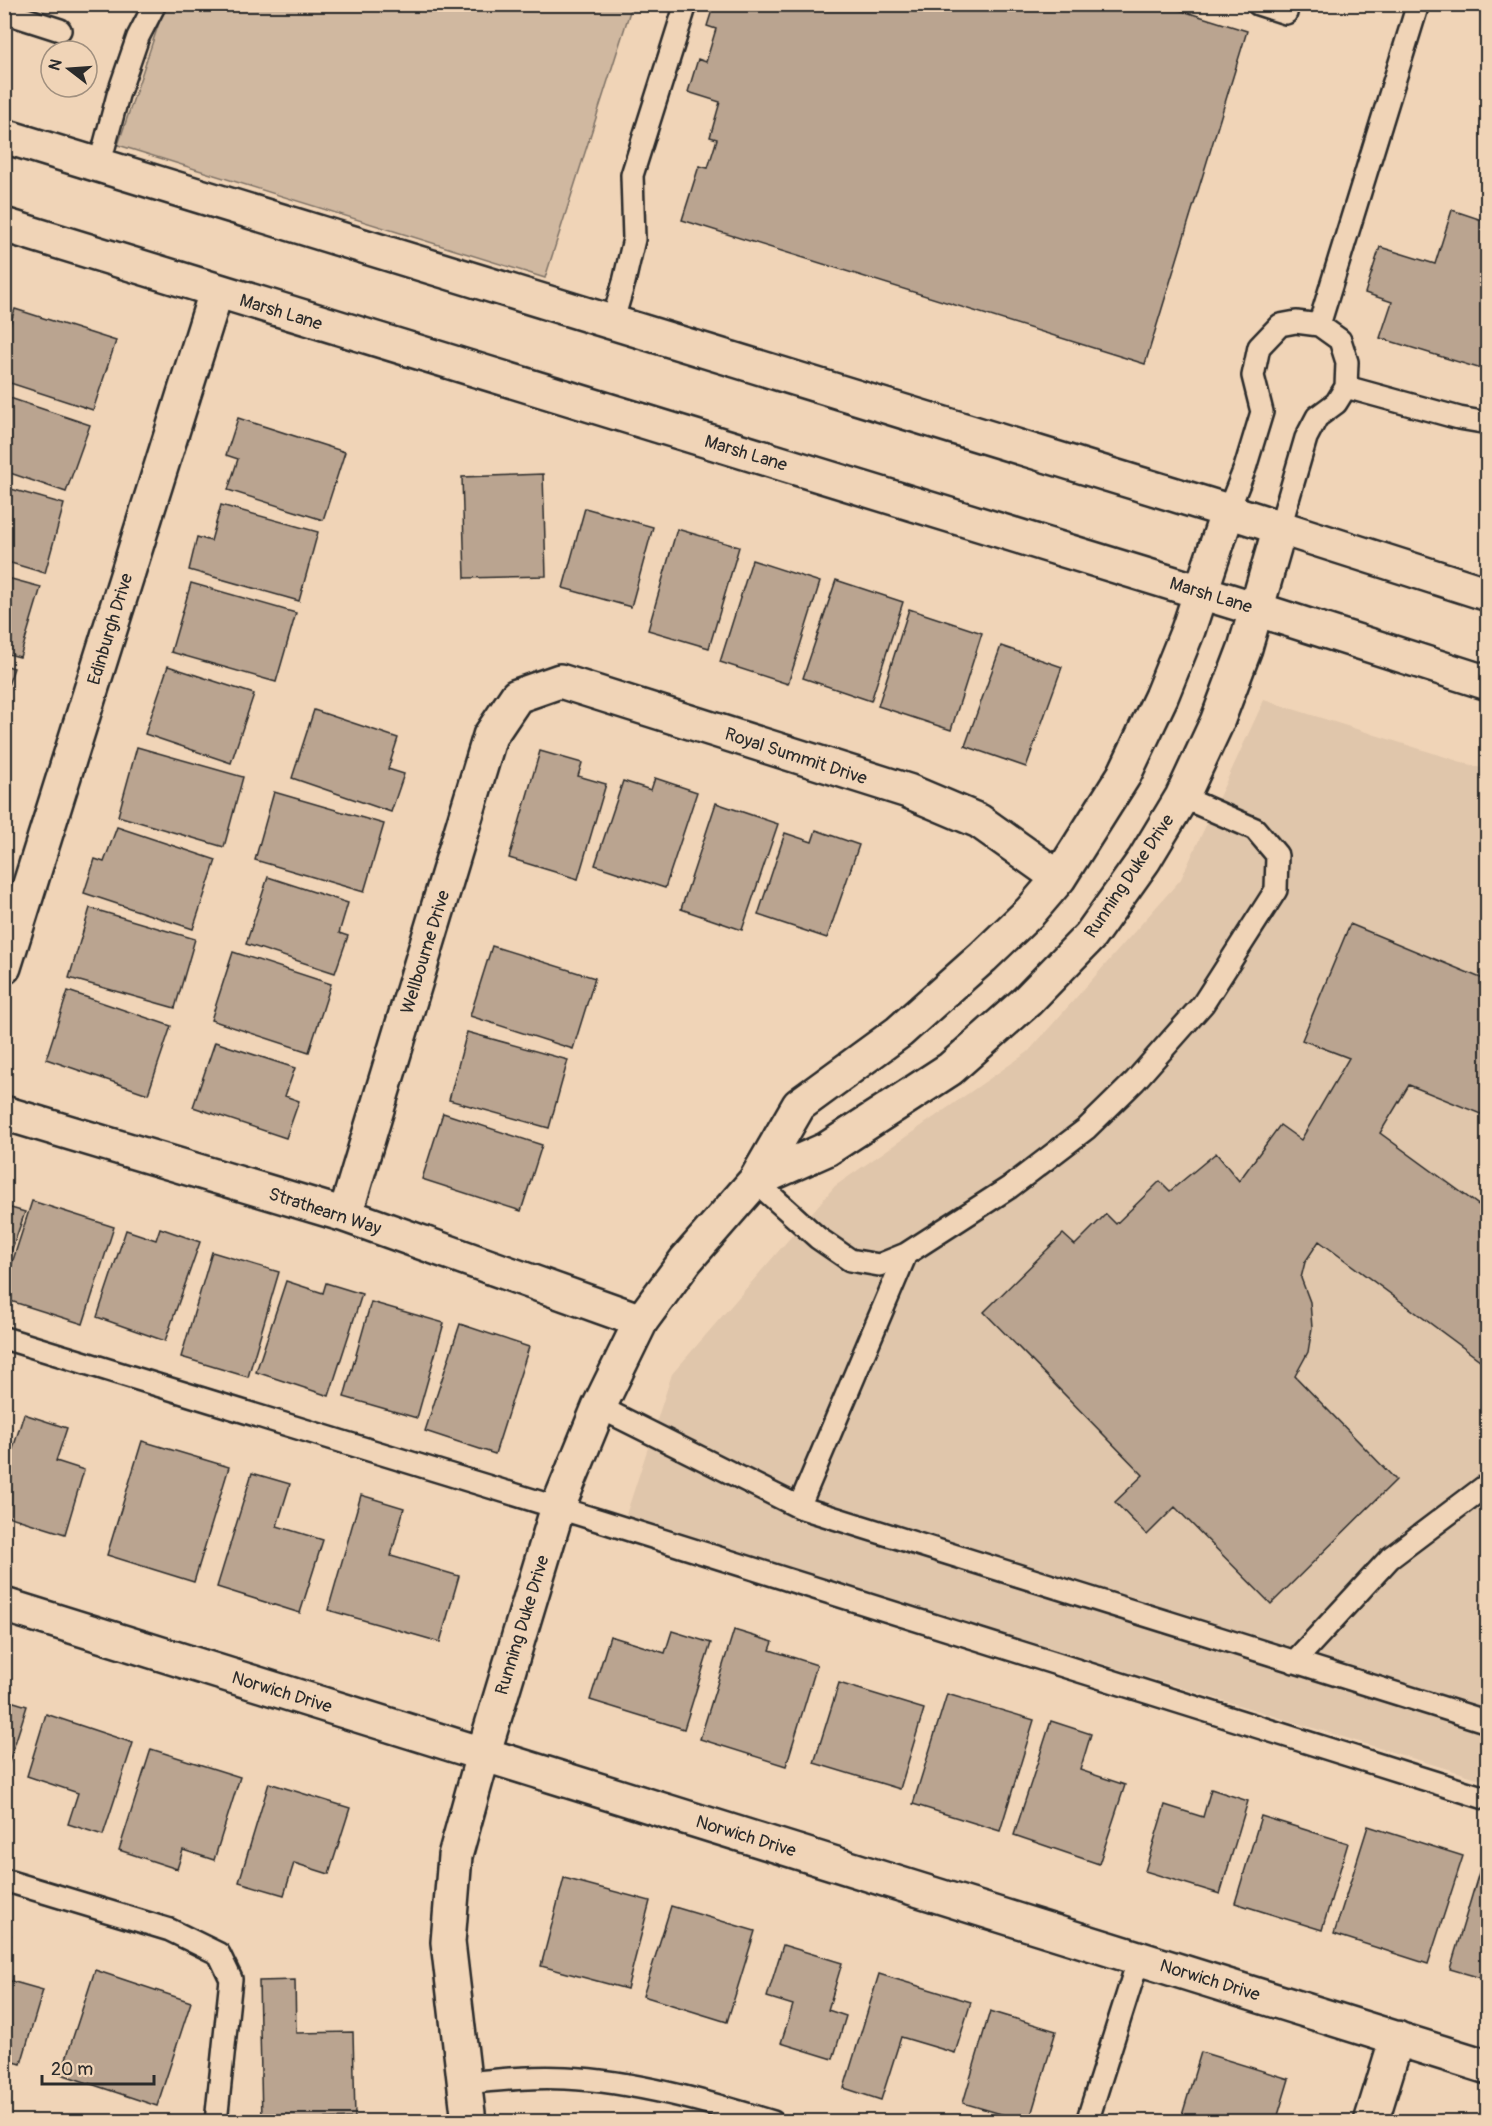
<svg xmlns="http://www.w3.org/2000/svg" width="1492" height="2126" viewBox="0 0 1492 2126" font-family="Pangolin,sans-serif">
<rect width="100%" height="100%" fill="#f0d4b7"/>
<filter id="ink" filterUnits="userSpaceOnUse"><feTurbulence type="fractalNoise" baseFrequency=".0167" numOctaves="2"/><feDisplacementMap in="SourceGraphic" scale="12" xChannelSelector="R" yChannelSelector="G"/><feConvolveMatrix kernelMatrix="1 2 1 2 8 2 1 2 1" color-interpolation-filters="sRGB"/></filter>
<g filter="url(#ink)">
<!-- built -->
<path fill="#e0c6ab" d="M1264,700L1487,770V1781L625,1518L672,1374L835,1186L1028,1052L1181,879Z"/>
<!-- green -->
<path fill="#d0b8a0" stroke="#7e7266" stroke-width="1.5" d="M165,5H632L545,278L118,145Z"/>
<!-- building -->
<path fill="#baa490" stroke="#2b2b2b" stroke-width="1.5" d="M714,4H1160L1247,31L1145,364L682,220L699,166L708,168L717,139L710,137L720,102L688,92L698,59L706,62L716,29L707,26Z
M1474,4H1488V21Z
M1452,210L1488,222V371L1380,338L1392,302L1365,293L1380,247L1435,264Z
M15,309L116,341L93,410L4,381V343Z
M4,396L90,425L66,492L4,471Z
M238,418L345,452L323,520L228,490L238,459L226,455Z
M543,474L546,576L465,578L462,477Z
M4,487L64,504L45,573L4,561Z
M221,505L318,532L299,601L189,570L197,537L211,541Z
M585,508L653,527L631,607L563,588Z
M677,529L739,547L709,648L648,630Z
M752,560L820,582L788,684L720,662Z
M4,577L41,587L20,657L4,653Z
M836,580L903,602L871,701L803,678Z
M191,583L296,613L276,682L171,652Z
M909,609L982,633L951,730L878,706Z
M1001,646L1062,667L1026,767L965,746Z
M4,665L14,668L4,697Z
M168,666L254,694L231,763L145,734Z
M314,710L398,738L388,769L404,774L391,812L292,778Z
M137,747L243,777L224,847L118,816Z
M540,751L582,763L578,776L606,784L578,879L509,858Z
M655,778L697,792L665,888L595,865L623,781L651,790Z
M274,792L384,824L364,892L255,860Z
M716,803L778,824L742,930L681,909Z
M117,827L216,860L193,929L84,893L95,859L104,862Z
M816,830L859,845L827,938L758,915L785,833L812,842Z
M268,877L348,903L339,933L348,936L335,973L246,944Z
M90,908L195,939L175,1008L69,978Z
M1350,924L1488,981V1117L1409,1085L1380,1133L1488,1212V1366L1319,1241L1305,1262L1301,1278L1310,1302L1312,1328L1308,1352L1295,1376L1396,1480L1271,1604L1175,1507L1147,1535L1115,1502L1143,1475L984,1312L1063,1234L1075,1245L1106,1214L1116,1224L1160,1181L1170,1191L1216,1153L1239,1181L1280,1125L1301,1140L1349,1058L1302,1040Z
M492,946L595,978L573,1049L470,1016Z
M233,952L331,984L309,1052L211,1020Z
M68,991L171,1026L148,1094L46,1059Z
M467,1032L568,1060L549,1128L449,1100Z
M215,1042L295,1068L285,1096L299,1101L286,1138L193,1107Z
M443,1113L542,1145L521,1211L422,1179Z
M32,1201L114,1227L83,1324L4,1299V1288Z
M4,1206L25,1212L4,1272Z
M160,1228L200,1242L165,1341L97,1317L126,1230L156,1240Z
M212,1252L279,1272L248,1377L181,1357Z
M286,1281L323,1293L326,1283L362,1294L329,1396L256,1372Z
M371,1302L444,1323L417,1418L344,1397Z
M460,1324L529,1347L495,1454L425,1431Z
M24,1414L67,1428L56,1461L84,1470L65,1534L4,1515V1477Z
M142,1441L229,1467L194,1582L107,1555Z
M252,1473L290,1484L277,1526L323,1540L300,1613L217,1587Z
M361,1495L404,1508L391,1556L459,1576L440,1642L328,1610Z
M734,1630L773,1642L770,1650L817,1665L786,1766L700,1739Z
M672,1631L711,1643L684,1729L590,1700L610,1636L665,1653Z
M839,1683L924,1709L900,1789L814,1763Z
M947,1694L1034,1720L1000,1831L913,1804Z
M4,1699L27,1706L4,1778Z
M46,1714L133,1743L103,1835L68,1824L78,1793L27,1776Z
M1051,1721L1091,1734L1080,1770L1125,1785L1099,1864L1014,1835Z
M151,1749L240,1777L214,1860L183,1850L177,1869L119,1850Z
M269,1783L350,1808L329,1874L294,1863L284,1895L239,1882Z
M1211,1789L1248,1801L1220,1894L1145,1871L1165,1805L1203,1817Z
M1261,1816L1348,1843L1322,1930L1235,1903Z
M1368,1826L1463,1856L1428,1964L1334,1934Z
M1480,1869L1488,1871V1980L1450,1969Z
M564,1878L650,1901L627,1989L541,1966Z
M671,1906L755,1931L727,2022L643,1996Z
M4,1933L11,1935L4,1956Z
M783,1945L842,1963L828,2010L846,2016L833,2059L781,2043L793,2005L767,1997Z
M95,1970L191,2002L157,2106L61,2074Z
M879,1974L971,2002L955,2053L901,2037L881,2100L844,2088Z
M4,1979L43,1990L21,2064L4,2059Z
M295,1980L296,2033L353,2032L355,2118L262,2120L259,1981Z
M990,2011L1056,2031L1029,2122L963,2103Z
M1201,2052L1289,2079L1276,2122H1180Z"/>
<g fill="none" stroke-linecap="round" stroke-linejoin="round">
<defs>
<path id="lane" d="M1258,4L1286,13L1288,4
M4,12L60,30
M99,166L118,95L138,37L155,4
M612,323L624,282L634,239L632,175L686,4
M1319,325L1418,4
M1346,387L1459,418L1488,423
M1228,511L1245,468L1262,412L1253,376L1259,347L1280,325L1296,322L1319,325L1340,340L1347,362L1346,387L1336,403L1317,417L1306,438L1280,527
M755,1181L818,1238L850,1260L879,1265L906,1254L1010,1187L1086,1129L1135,1081L1203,1004L1276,890L1277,855L1255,829L1182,797
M4,1338L601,1521L1488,1799
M599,1407L799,1507L1488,1722
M799,1507L906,1254
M1294,1662L1390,1558L1488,1484
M4,1880L170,1930L219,1954L231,1979L216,2122
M464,2083C498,2080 532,2076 566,2078C633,2081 709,2102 773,2122
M1087,2122L1139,1958"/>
<path id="street" d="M4,967L216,292
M4,1113L345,1215L641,1321
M755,1181L827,1149L950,1069L1027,1001L1090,936L1144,860L1182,797L1217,722L1245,648L1280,527
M345,1215L490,736L517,696L560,681L908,791L979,821L1059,878
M4,1605L1488,2067
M469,2122L448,1942L455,1856L483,1755L558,1507L599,1407L641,1321L686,1260L755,1181L799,1105L899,1032L983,957L1030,912L1059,878L1124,775L1161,697L1188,630L1228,511
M1371,2122L1397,2038"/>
<path id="secondary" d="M4,136L1228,511L1488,594
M4,225L1256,609L1488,683"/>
</defs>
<!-- lane casing -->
<use href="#lane" stroke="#2b2b2b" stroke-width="26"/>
<!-- street casing -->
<use href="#street" stroke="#2b2b2b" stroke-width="38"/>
<!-- secondary casing -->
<use href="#secondary" stroke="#2b2b2b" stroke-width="38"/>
<!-- lane -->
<use href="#lane" stroke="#f0d4b7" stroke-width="21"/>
<!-- street -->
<use href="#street" stroke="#f0d4b7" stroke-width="33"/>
<!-- secondary -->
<use href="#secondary" stroke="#f0d4b7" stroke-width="33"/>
</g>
</g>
<g text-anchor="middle" stroke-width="6" stroke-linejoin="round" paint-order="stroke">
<!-- street labels -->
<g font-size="18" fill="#2b2b2b" stroke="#f0d4b7">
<text transform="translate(281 312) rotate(17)" y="6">Marsh Lane</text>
<text transform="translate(746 453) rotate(17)" y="6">Marsh Lane</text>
<text transform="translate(1211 595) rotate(17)" y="6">Marsh Lane</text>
<text transform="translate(110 629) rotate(-73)" y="6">Edinburgh Drive</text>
<text transform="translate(796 756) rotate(18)" y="6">Royal Summit Drive</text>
<text transform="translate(1129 876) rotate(-56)" y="6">Running Duke Drive</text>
<text transform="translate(425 952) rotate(-73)" y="6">Wellbourne Drive</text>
<text transform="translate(325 1211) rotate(18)" y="6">Strathearn Way</text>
<text transform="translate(522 1625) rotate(-73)" y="6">Running Duke Drive</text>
<text transform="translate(282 1692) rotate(17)" y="6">Norwich Drive</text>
<text transform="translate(746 1836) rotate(17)" y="6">Norwich Drive</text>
<text transform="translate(1210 1980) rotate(17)" y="6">Norwich Drive</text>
</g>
</g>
<!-- margin -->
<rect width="1492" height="2126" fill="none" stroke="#f0d4b7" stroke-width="24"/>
<rect x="12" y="12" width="1468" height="2102" fill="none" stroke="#2b2b2b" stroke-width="2" filter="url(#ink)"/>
<!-- north arrow -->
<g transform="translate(69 69) rotate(287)"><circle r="28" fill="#f0d4b7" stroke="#a1907f" stroke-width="1.5"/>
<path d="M0-4.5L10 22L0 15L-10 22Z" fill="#2b2b2b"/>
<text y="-9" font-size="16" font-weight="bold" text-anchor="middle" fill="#2b2b2b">N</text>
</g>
<!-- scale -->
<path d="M42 2075v9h112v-9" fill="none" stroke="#2b2b2b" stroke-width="3"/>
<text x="51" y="2075" font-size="18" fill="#2b2b2b" stroke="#f0d4b7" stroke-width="4.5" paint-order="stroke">20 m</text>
</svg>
